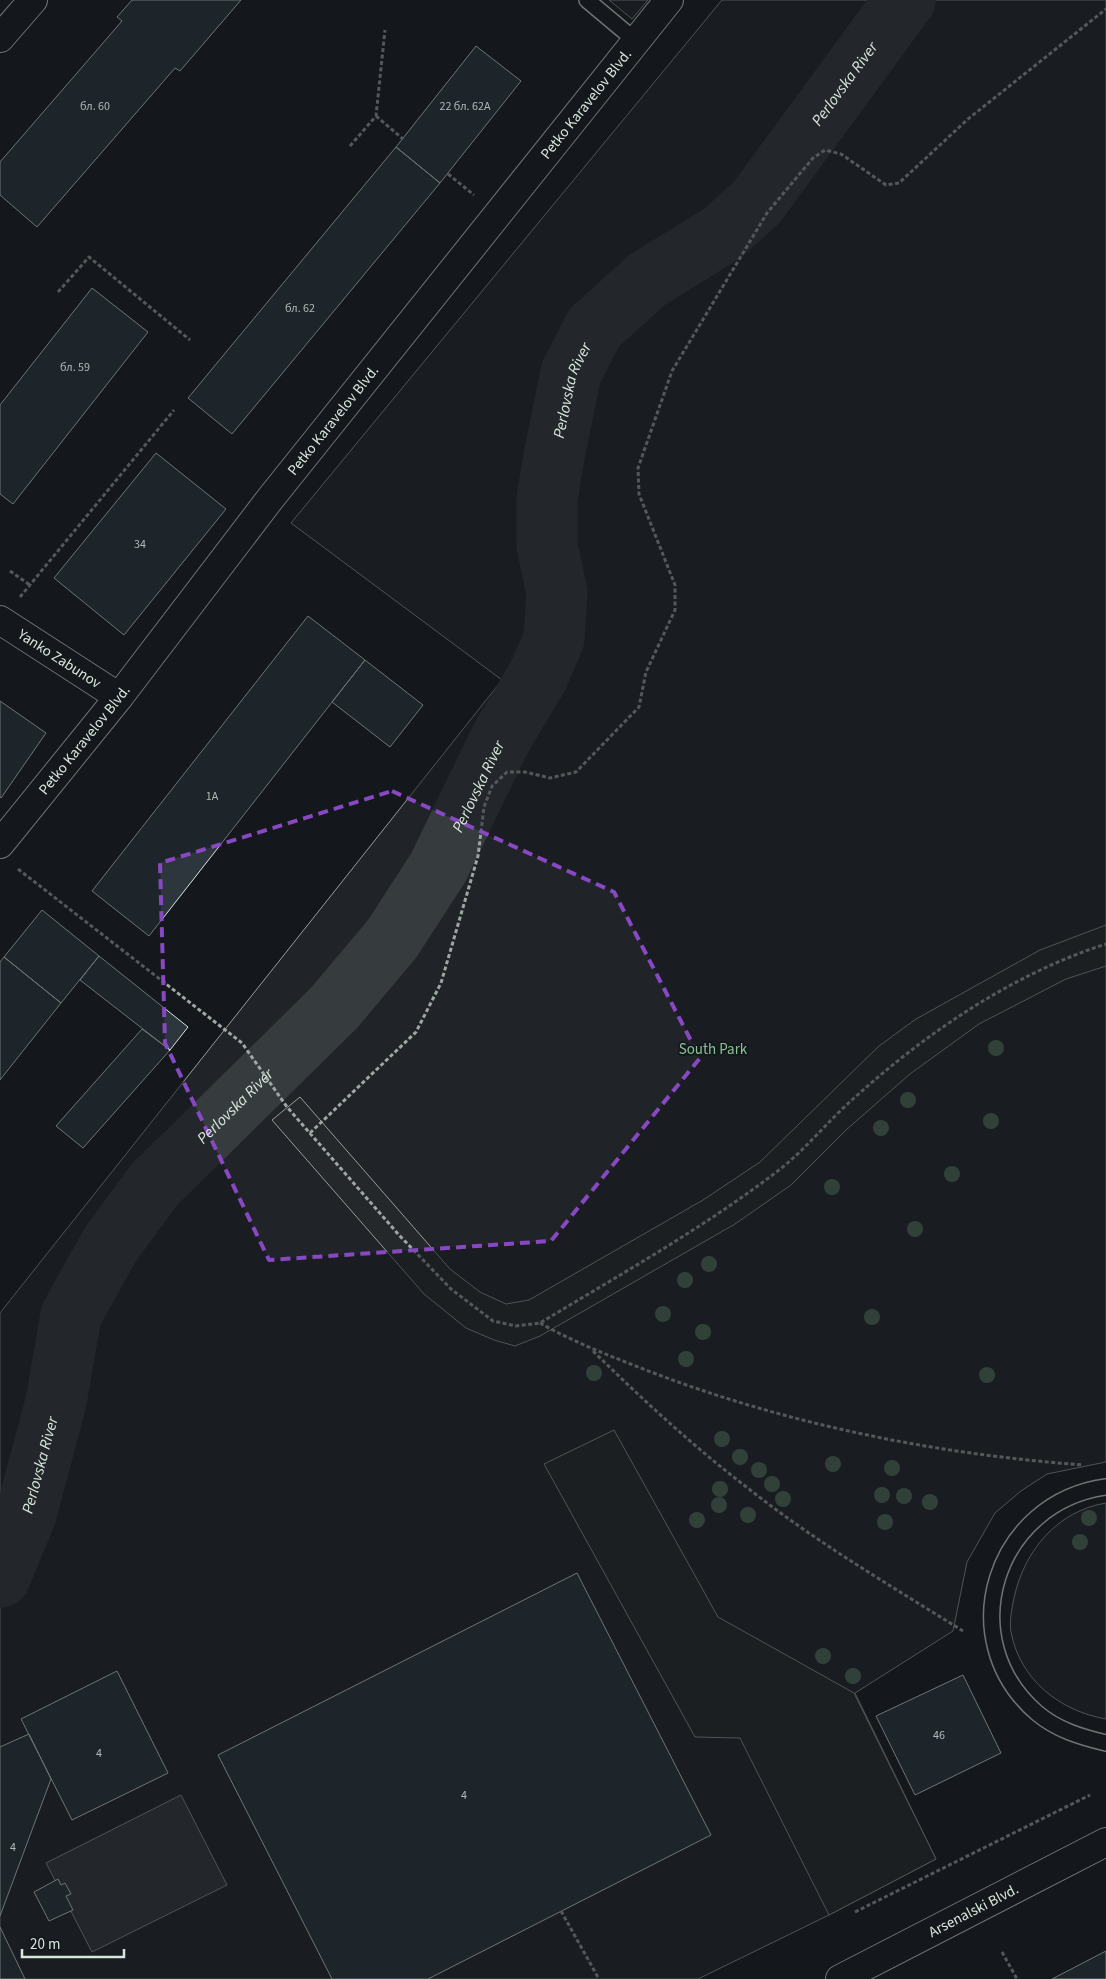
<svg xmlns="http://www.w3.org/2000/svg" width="1106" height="1979" viewBox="0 0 1106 1979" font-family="'Source Sans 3',sans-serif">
<rect width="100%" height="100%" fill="#14181c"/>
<!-- green -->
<path fill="#202428" stroke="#939e99" d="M609,0H648L632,19Z
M722,0H1106V1462L1047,1474L1021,1491L995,1513L967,1562L953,1631L855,1693L936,1859L829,1915L698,1979H0V1313L502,680L291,523Z
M1106,1503V1719C1060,1711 1020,1680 1011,1632C1009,1622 1012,1608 1014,1598C1024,1551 1057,1511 1106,1503Z"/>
<!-- parking -->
<path fill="#24282b" stroke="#939e99" d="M1106,925V966L1066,979L979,1024L910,1074L846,1130L791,1185L735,1224L540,1336L515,1346L494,1340L466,1328L424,1294L272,1120L300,1097L450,1269L480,1292L506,1304L529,1300L703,1200L760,1162L879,1046L916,1019L1040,950Z
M614,1430L718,1617L854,1693L936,1859L829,1915L740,1738L695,1737L544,1464Z"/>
<!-- water -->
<path fill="#363b3e" stroke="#939e99" d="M181,1795L227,1885L92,1952L46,1863Z"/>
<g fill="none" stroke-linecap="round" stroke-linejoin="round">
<!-- river -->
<path stroke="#363b3e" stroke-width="61" id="s1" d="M0,1577L26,1514L56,1402L71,1315L110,1245L154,1185L334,1008L392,939L438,868L500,740L538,676L554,639L557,593L547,545V499L554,456L571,373L594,328L647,280L723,233L757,202L905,0"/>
</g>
<!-- building -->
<path fill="#2c363c" stroke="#d8e6dc" d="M132,0H241L180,71L175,68L37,227L0,195V162L122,21L117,17Z
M476,46L521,81L440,183L396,147Z
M396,147L440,183L232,434L188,398Z
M92,288L148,332L13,504L0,494V405Z
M156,453L226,509L124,635L54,578Z
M308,616L365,660L149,936L92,891Z
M365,660L423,705L390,747L332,702Z
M0,701L46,733L1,798L0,797Z
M42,910L99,956L61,1003L4,957Z
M99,956L188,1027L170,1050L80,980Z
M4,957L61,1003L0,1080V962Z
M142,1029L170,1050L83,1148L56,1126Z
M577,1573L711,1835L428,1979H332L218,1755Z
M117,1671L168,1773L72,1820L21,1719Z
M963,1675L1001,1753L915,1795L876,1716Z
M29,1734L51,1779L0,1916V1747Z
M58,1879L61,1885L65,1883L71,1894L66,1896L73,1910L49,1921L34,1892Z
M0,1927L25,1979H0Z
M1106,1951V1979H1052Z"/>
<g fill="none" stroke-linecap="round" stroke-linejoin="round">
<defs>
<path id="lane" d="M587,0L636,41
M1106,1487C995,1502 951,1639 1037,1713C1057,1730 1081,1737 1106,1743"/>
<g id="street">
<path d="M0,38L33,0"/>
<path id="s2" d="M0,620L119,697"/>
<path id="s3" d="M0,844L119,697L270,499L669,0"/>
</g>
<g id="secondary">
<path id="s4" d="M840,1979L1106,1842"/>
</g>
</defs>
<!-- lane casing -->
<use href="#lane" stroke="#d8e6dc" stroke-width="18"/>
<!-- street casing -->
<use href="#street" stroke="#d8e6dc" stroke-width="30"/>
<!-- secondary casing -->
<use href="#secondary" stroke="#d8e6dc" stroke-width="30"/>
<!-- path -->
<path stroke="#9da8a2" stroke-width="3" stroke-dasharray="4 2.5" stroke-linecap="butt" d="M376,116L403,139
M350,146L376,116L385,30
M448,174L474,195
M58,292L89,257L190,340
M10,571L30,585
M20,597L174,410
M18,869L242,1043L287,1107L399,1235L451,1289L493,1321L516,1326L540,1323C621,1274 705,1227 779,1170C806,1149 828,1121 853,1099C926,1033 1012,974 1106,944
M310,1133L416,1032L441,983L478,856L484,807L492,786L507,772H525L550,778L576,772L639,707L646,672L675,610V585L639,494L638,468L672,371L767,213L813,158L825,150L841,154L886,185L899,183L968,119L1106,9
M540,1323C575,1343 613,1357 651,1372C790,1425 935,1454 1083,1465
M593,1351C643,1400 694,1447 749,1489C816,1542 891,1586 963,1631
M561,1911L599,1979
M855,1912L1090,1795
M1002,1952L1017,1979"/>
<!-- lane -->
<use href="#lane" stroke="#14181c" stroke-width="15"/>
<!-- street -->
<use href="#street" stroke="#14181c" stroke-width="28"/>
<!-- secondary -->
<use href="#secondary" stroke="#14181c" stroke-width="28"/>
</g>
<!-- trees -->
<g fill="#55745f">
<circle cx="996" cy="1048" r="8"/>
<circle cx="908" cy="1100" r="8"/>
<circle cx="991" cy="1121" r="8"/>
<circle cx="881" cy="1128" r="8"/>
<circle cx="952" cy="1174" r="8"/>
<circle cx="832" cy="1187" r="8"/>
<circle cx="915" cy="1229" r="8"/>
<circle cx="709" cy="1264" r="8"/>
<circle cx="685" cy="1280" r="8"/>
<circle cx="663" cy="1314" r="8"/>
<circle cx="872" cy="1317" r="8"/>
<circle cx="703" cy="1332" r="8"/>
<circle cx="686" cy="1359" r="8"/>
<circle cx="594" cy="1373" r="8"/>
<circle cx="987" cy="1375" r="8"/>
<circle cx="722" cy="1439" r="8"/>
<circle cx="740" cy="1457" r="8"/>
<circle cx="833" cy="1464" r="8"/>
<circle cx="892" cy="1468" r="8"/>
<circle cx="759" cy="1470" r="8"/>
<circle cx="772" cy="1484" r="8"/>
<circle cx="720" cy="1489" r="8"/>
<circle cx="882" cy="1495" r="8"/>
<circle cx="904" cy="1496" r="8"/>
<circle cx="783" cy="1499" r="8"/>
<circle cx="930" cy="1502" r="8"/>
<circle cx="719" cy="1505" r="8"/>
<circle cx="748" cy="1515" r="8"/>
<circle cx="1089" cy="1518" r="8"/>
<circle cx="697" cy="1520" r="8"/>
<circle cx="885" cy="1522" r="8"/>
<circle cx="1080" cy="1542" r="8"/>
<circle cx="823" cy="1656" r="8"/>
<circle cx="853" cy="1676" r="8"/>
</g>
<!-- marked area -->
<path d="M0 0H1106V1979H0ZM392,791L614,892L700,1058L551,1241L269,1260L165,1043L160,863Z" fill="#14181c" fill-opacity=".55" fill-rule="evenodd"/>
<path fill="none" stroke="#8948c3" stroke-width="4" stroke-dasharray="10 6" stroke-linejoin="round" d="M392,791L614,892L700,1058L551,1241L269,1260L165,1043L160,863Z"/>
<g text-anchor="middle" stroke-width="4" stroke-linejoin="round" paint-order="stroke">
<!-- number labels -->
<g font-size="12" fill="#adbab4">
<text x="95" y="110">бл. 60</text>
<text x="465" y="110">22 бл. 62А</text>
<text x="300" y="312">бл. 62</text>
<text x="75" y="371">бл. 59</text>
<text x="140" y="548">34</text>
<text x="212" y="800">1А</text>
<text x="939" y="1739">46</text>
<text x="99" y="1757">4</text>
<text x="464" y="1799">4</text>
<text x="13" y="1851">4</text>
</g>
<!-- street labels -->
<g font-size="15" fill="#d8e6dc" stroke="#14181c">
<text dy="5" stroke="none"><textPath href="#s3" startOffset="944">Petko Karavelov Blvd.</textPath></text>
<text dy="5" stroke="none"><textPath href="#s3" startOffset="539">Petko Karavelov Blvd.</textPath></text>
<text dy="5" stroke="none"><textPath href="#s2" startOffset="71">Yanko Zabunov</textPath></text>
<text dy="5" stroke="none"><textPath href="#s3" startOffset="134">Petko Karavelov Blvd.</textPath></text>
<text dy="5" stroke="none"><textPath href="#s4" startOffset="150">Arsenalski Blvd.</textPath></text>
</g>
<!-- park labels -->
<g font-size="15" fill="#8ac095" stroke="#14181c">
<text x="713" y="1054">South Park</text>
</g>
<!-- water labels -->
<g font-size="16" font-style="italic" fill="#d8e6dc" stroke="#14181c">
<text dy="6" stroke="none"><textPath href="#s1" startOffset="1785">Perlovska River</textPath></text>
<text dy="6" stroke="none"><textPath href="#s1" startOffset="1364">Perlovska River</textPath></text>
<text dy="6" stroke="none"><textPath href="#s1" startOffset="945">Perlovska River</textPath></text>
<text dy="6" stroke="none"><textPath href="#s1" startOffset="540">Perlovska River</textPath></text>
<text dy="6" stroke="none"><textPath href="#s1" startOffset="119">Perlovska River</textPath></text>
</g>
</g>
<!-- scale -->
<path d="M22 1949v8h102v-8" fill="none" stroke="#d8e6dc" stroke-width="2.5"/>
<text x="30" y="1949" font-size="15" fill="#d8e6dc" stroke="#14181c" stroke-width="4" paint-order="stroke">20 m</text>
</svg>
